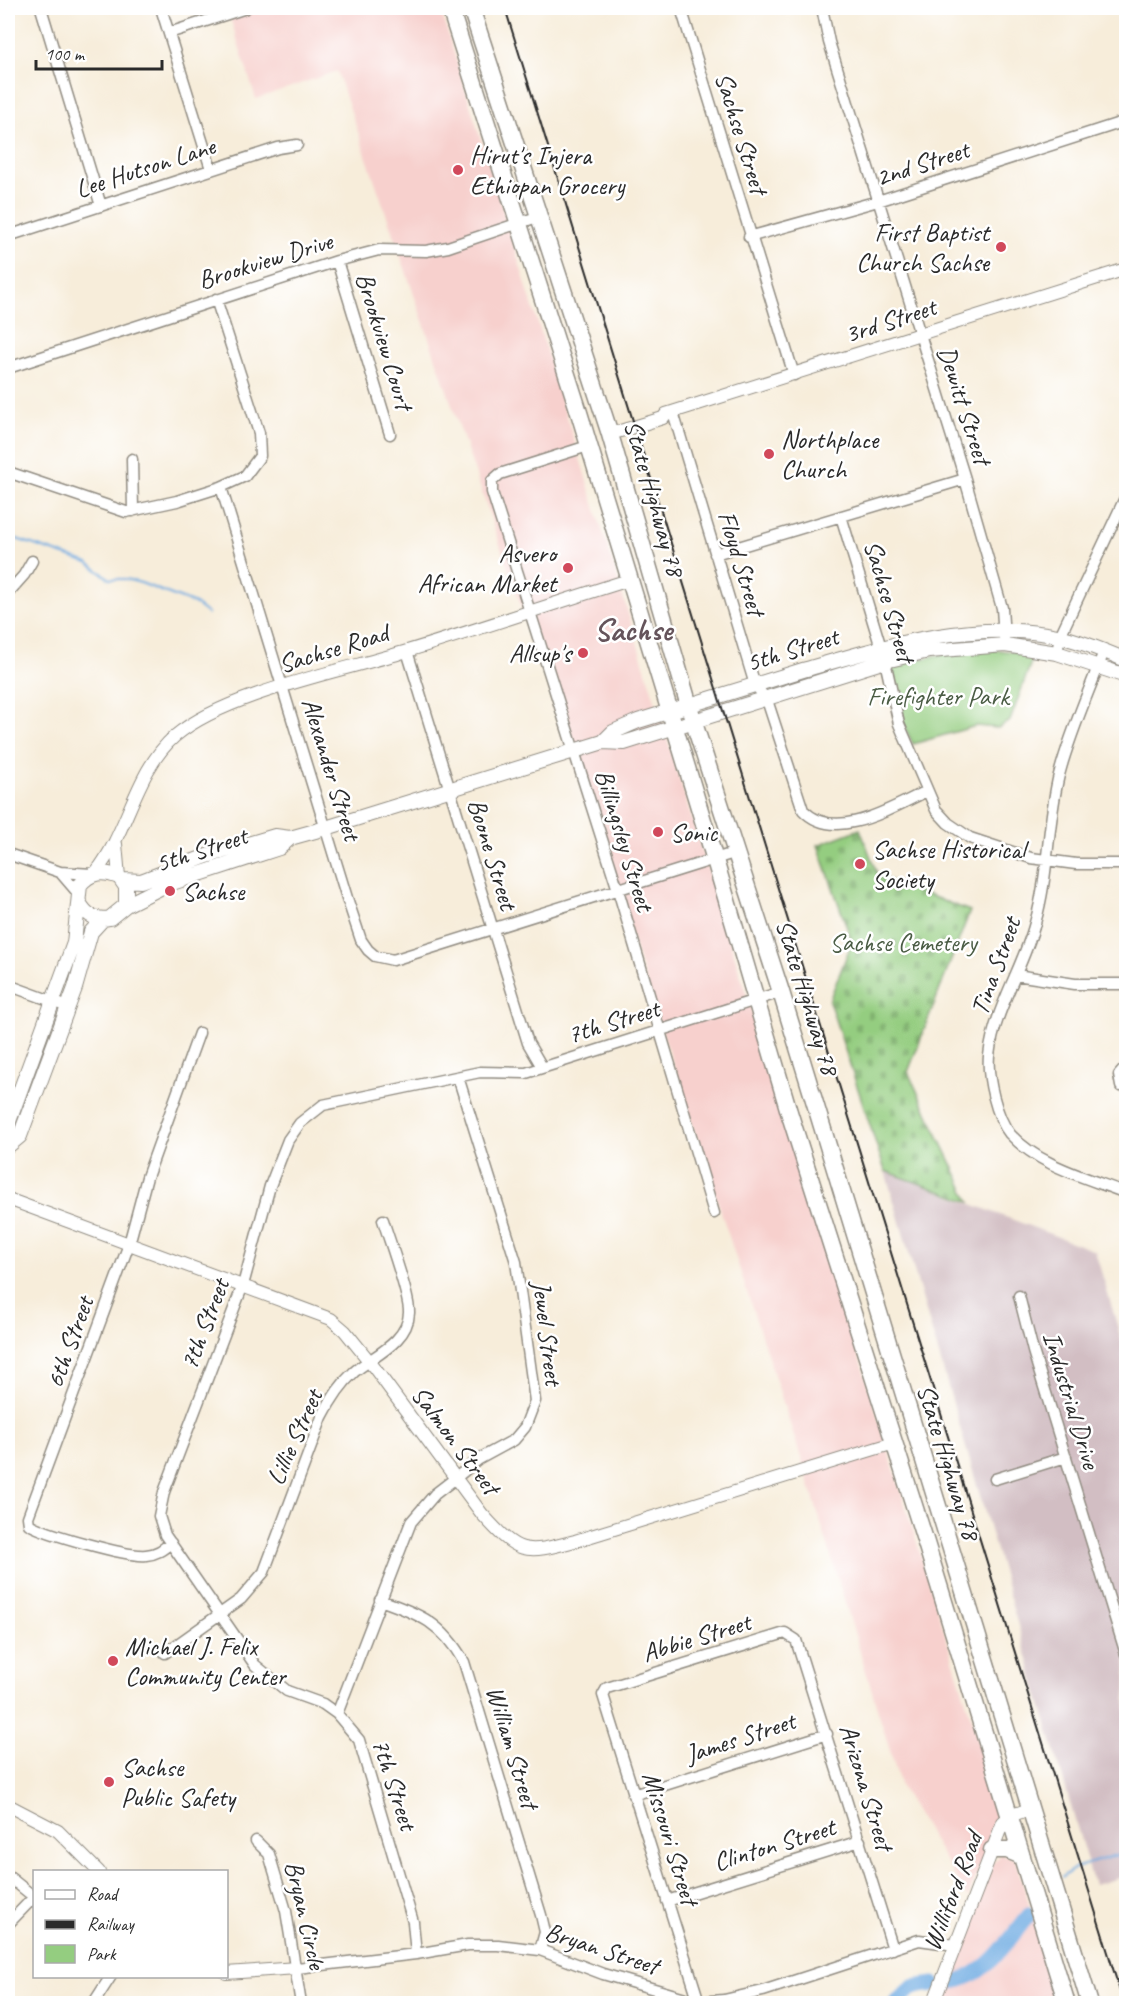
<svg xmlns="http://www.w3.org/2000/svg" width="1134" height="2011" viewBox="0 0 1134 2011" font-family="Caveat,sans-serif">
<defs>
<pattern id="cemetery-stones" width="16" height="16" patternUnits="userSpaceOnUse" patternTransform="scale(1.5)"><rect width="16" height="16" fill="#94cd80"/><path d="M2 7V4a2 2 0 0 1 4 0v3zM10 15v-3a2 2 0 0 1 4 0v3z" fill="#80b06f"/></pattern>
</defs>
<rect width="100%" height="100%" fill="#fff"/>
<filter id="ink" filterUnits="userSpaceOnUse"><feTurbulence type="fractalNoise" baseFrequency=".0167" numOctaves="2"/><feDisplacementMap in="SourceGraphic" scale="12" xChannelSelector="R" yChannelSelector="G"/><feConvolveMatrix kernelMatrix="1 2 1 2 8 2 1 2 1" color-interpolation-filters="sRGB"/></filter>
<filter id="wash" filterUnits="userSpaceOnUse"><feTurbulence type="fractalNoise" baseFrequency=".008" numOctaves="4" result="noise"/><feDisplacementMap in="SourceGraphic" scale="24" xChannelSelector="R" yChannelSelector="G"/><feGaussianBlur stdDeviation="1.35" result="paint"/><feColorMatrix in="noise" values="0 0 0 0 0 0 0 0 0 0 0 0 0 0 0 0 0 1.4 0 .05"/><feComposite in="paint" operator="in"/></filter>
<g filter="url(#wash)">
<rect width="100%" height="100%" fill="#f7edda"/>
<!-- built -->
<path fill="#f7d0cd" d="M227,8H440L997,1801L996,1826L968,1898L901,1787L805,1470L572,754L337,71L256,99Z
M1002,1854L1015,1859L1060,2003L939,2004L991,1865Z"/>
<!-- industrial -->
<path fill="#d2bec3" d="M885,1171L1095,1251L1126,1355V1876L1094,1885Z"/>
<!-- green -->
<path fill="#94cd80" stroke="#607c56" stroke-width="1.5" d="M998,650L1034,654L1010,721L998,728L976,726L913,744L903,724L892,665L957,651Z"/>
<!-- cemetery -->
<path fill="url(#cemetery-stones)" stroke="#607c56" stroke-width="1.5" d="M860,829L878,876L970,911L908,1072L970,1202L885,1171L829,1001L852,942L818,845Z"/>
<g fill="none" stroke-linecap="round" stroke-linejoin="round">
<!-- stream -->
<path stroke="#70ace2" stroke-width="2" d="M8,536L88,563L110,579H126L141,583L195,604L208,614
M1062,1877L1075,1868L1126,1852"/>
<!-- river -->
<path stroke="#70ace2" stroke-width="15" d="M951,1982C986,1978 1008,1940 1029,1915
M895,2004L913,1987L934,1984"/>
</g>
</g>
<g filter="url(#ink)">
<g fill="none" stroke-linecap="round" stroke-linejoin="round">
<defs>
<path id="minor" d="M41,8L101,206
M161,8L211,169
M681,8L794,375
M822,8L829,42L965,479L1002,608L1004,637
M169,33L246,8
M8,236L278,148L297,145
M749,237L878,201L1126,121
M337,261L390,434
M8,368L337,261L379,250L426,251L448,247L540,216
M673,412L755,685L767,700L803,810C835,844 893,807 927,791
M588,446L500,474L492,481V492L618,890L714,1213
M132,459L133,511
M8,472L126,512L177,501L221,487L245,476L260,456L259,433L216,299
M221,487L347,898L361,940L368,950L375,956L393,960L737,852
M841,516L885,661L899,724L936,810L948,823L970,838L1031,858L1076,864H1126
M715,554L965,479
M8,593L24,575L32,561
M407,651L528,1043L542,1067
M1104,651C1089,692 1070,733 1059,775C1047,824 1049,875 1035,923C1023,968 994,1010 989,1056C987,1077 996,1117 1010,1134C1039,1166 1088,1178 1126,1193
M1057,653L1060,636L1126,496
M8,854L60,872L92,874
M60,872L78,893
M1016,975L1075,984H1126
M8,985L68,1007
M1126,1067L1119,1075L1121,1086H1126
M1019,1296L1033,1351L1126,1654
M995,1479L1066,1457
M171,1543C162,1550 157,1554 146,1555C128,1557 46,1534 29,1524L28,1517L129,1244L147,1177L199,1033
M380,1600C420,1614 442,1623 464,1662L541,1915L545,1932L540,1950
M165,1653L241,1599L264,1572L322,1417C330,1401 341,1384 354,1372C373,1356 408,1342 409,1313C410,1296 389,1240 383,1220
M337,1714L411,1522L435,1494L457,1477L479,1459L514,1440L525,1427L535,1401L516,1262L458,1077
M633,1795L827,1734
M256,1841L269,1854L286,1911L301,2004
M8,1876L34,1897
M667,1901L860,1841
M8,1924L34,1897
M416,1954L413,1922L359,1740L337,1714L323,1704L287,1691L255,1665L165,1535L159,1516L164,1492L243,1285L270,1186L288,1140L300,1123L323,1105L480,1072L526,1073L781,992
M297,1968L416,1954L468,1945H498L540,1950L603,1974L699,2002L724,2000L763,1991L919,1940L955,1945
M699,2002L603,1695L607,1688L785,1633L796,1640L893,1949
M93,2004L111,1976"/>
<path id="tertiary" d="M609,431L617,432L663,418L666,414L1126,269
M116,844L119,877
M96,872C128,832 135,771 175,736C224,694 341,671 404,652C480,629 554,603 629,580
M8,1199L331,1319L345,1331L370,1362L482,1514C518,1554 523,1555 575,1541L894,1443
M8,1805L58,1831L99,1872
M226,1973L297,1968
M933,2004L1003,1822L1010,1816L1029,1809"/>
<path id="secondary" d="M603,742L624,743L885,661L929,651L1005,645L1057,653L1126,676
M123,880L141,881L207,856L275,836L290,838L326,828L603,742L613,732L638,721C693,704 748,687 803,670C886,646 970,619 1058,636C1081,641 1105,651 1126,660
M126,905L166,885L279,848L290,838
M8,1124L74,943L80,885C91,871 103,871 119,877L126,887V905L110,918C95,921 86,915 79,902
M8,1146L20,1136L75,988L91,932L102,920"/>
<path id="primary" d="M450,8L577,406L715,860L789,1112L926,1543L1067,2004
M471,8L609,431L694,723L781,992L1090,2004
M992,1850H1007L1022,1856"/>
</defs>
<!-- minor casing -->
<use href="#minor" stroke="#918c82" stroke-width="13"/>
<!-- tertiary casing -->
<use href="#tertiary" stroke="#918c82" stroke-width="14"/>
<!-- secondary casing -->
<use href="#secondary" stroke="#918c82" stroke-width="16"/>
<!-- primary casing -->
<use href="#primary" stroke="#918c82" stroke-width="19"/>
<!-- minor -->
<use href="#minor" stroke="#fff" stroke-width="10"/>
<!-- tertiary -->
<use href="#tertiary" stroke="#fff" stroke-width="12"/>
<!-- secondary -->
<use href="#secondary" stroke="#fff" stroke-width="14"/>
<!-- primary -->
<use href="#primary" stroke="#fff" stroke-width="16"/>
<!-- rail -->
<path stroke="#2b2b2b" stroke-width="2" d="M505,8L1124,2004"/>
</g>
</g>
<!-- markers -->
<g fill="#d1495b" stroke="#fff" stroke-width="2">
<circle cx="458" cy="170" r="6"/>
<circle cx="1001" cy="247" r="6"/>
<circle cx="769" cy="454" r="6"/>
<circle cx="568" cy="568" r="6"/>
<circle cx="583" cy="653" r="6"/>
<circle cx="658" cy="832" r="6"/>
<circle cx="860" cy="864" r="6"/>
<circle cx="170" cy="891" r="6"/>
<circle cx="113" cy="1661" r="6"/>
<circle cx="109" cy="1782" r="6"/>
</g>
<g text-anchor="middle" stroke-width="5" stroke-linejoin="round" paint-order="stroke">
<!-- street labels -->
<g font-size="26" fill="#2b2b2b" stroke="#fff">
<text transform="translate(742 133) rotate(73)" y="9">Sachse Street</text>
<text transform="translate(922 163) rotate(-18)" y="9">2nd Street</text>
<text transform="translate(145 167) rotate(-18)" y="9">Lee Hutson Lane</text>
<text transform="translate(265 260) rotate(-17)" y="9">Brookview Drive</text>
<text transform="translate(890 320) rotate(-18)" y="9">3rd Street</text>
<text transform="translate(385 341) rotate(73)" y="9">Brookview Court</text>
<text transform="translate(965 405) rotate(72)" y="9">Dewitt Street</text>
<text transform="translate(655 498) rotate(74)" y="9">State Highway 78</text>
<text transform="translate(742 563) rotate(73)" y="9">Floyd Street</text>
<text transform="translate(890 601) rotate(74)" y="9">Sachse Street</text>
<text transform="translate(333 648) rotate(-17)" y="9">Sachse Road</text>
<text transform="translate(792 649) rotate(-17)" y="9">5th Street</text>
<text transform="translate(332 769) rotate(73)" y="9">Alexander Street</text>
<text transform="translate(625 840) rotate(73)" y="9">Billingsley Street</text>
<text transform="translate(201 849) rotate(-18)" y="9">5th Street</text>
<text transform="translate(493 854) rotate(73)" y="9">Boone Street</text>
<text transform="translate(995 966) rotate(-70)" y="9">Tina Street</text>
<text transform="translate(808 997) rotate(73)" y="9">State Highway 78</text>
<text transform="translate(613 1021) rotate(-17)" y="9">7th Street</text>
<text transform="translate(204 1324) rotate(-69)" y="9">7th Street</text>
<text transform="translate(548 1333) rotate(83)" y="9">Jewel Street</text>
<text transform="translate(69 1342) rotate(-70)" y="9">6th Street</text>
<text transform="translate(1072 1400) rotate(73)" y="9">Industrial Drive</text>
<text transform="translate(294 1437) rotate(-66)" y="9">Lillie Street</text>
<text transform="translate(456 1440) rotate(53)" y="9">Salmon Street</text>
<text transform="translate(949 1462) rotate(73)" y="9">State Highway 78</text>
<text transform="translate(696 1637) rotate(-17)" y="9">Abbie Street</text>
<text transform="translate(740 1737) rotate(-18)" y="9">James Street</text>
<text transform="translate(513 1747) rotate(73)" y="9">William Street</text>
<text transform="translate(395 1784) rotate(72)" y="9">7th Street</text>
<text transform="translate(867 1787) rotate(73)" y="9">Arizona Street</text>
<text transform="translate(671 1838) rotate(73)" y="9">Missouri Street</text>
<text transform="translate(774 1844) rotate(-17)" y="9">Clinton Street</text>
<text transform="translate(952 1891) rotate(-69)" y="9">Williford Road</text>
<text transform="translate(306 1915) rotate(77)" y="9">Bryan Circle</text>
<text transform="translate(602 1948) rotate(18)" y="9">Bryan Street</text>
</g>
<!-- poi labels -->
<g font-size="26" fill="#2b2b2b" stroke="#fff" text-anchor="start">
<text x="470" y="164">Hirut's Injera<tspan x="470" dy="30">Ethiopan Grocery</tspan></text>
<text x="989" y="241" text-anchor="end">First Baptist<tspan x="989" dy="30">Church Sachse</tspan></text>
<text x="781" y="448">Northplace<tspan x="781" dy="30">Church</tspan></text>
<text x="556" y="562" text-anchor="end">Asvero<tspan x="556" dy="30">African Market</tspan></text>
<text x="571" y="662" text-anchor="end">Allsup's</text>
<text x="670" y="841">Sonic</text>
<text x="872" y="858">Sachse Historical<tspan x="872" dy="30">Society</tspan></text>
<text x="182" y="900">Sachse</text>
<text x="125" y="1655">Michael J. Felix<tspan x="125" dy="30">Community Center</tspan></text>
<text x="121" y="1776">Sachse<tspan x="121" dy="30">Public Safety</tspan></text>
</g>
<!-- park labels -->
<g font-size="26" fill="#4a5c44" stroke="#fff">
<text x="938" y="705">Firefighter Park</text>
<text x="903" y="951">Sachse Cemetery</text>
</g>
<!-- district labels -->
<g font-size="32" font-weight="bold" fill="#65545b" stroke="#fff">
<text x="633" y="640">Sachse</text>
</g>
</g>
<!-- margin -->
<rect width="1134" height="2011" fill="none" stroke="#fff" stroke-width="30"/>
<!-- legend -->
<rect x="33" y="1870" width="195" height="108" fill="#ffffff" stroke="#aaaaaa" stroke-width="1.5"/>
<rect x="45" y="1890" width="30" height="9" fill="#ffffff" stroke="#aaaaaa" stroke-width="1.5"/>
<text x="87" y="1900" font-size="18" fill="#2b2b2b">Road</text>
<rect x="45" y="1920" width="30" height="9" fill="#2b2b2b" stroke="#aaaaaa" stroke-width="1.5"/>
<text x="87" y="1930" font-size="18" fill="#2b2b2b">Railway</text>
<rect x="45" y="1945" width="30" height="18" fill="#94cd80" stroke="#aaaaaa" stroke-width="1.5"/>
<text x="87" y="1960" font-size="18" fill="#2b2b2b">Park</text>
<!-- scale -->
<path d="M36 60v9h126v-9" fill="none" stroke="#2b2b2b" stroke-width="3"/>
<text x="45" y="60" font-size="18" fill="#2b2b2b" stroke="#ffffff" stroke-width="4.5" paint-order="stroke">100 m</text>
</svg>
